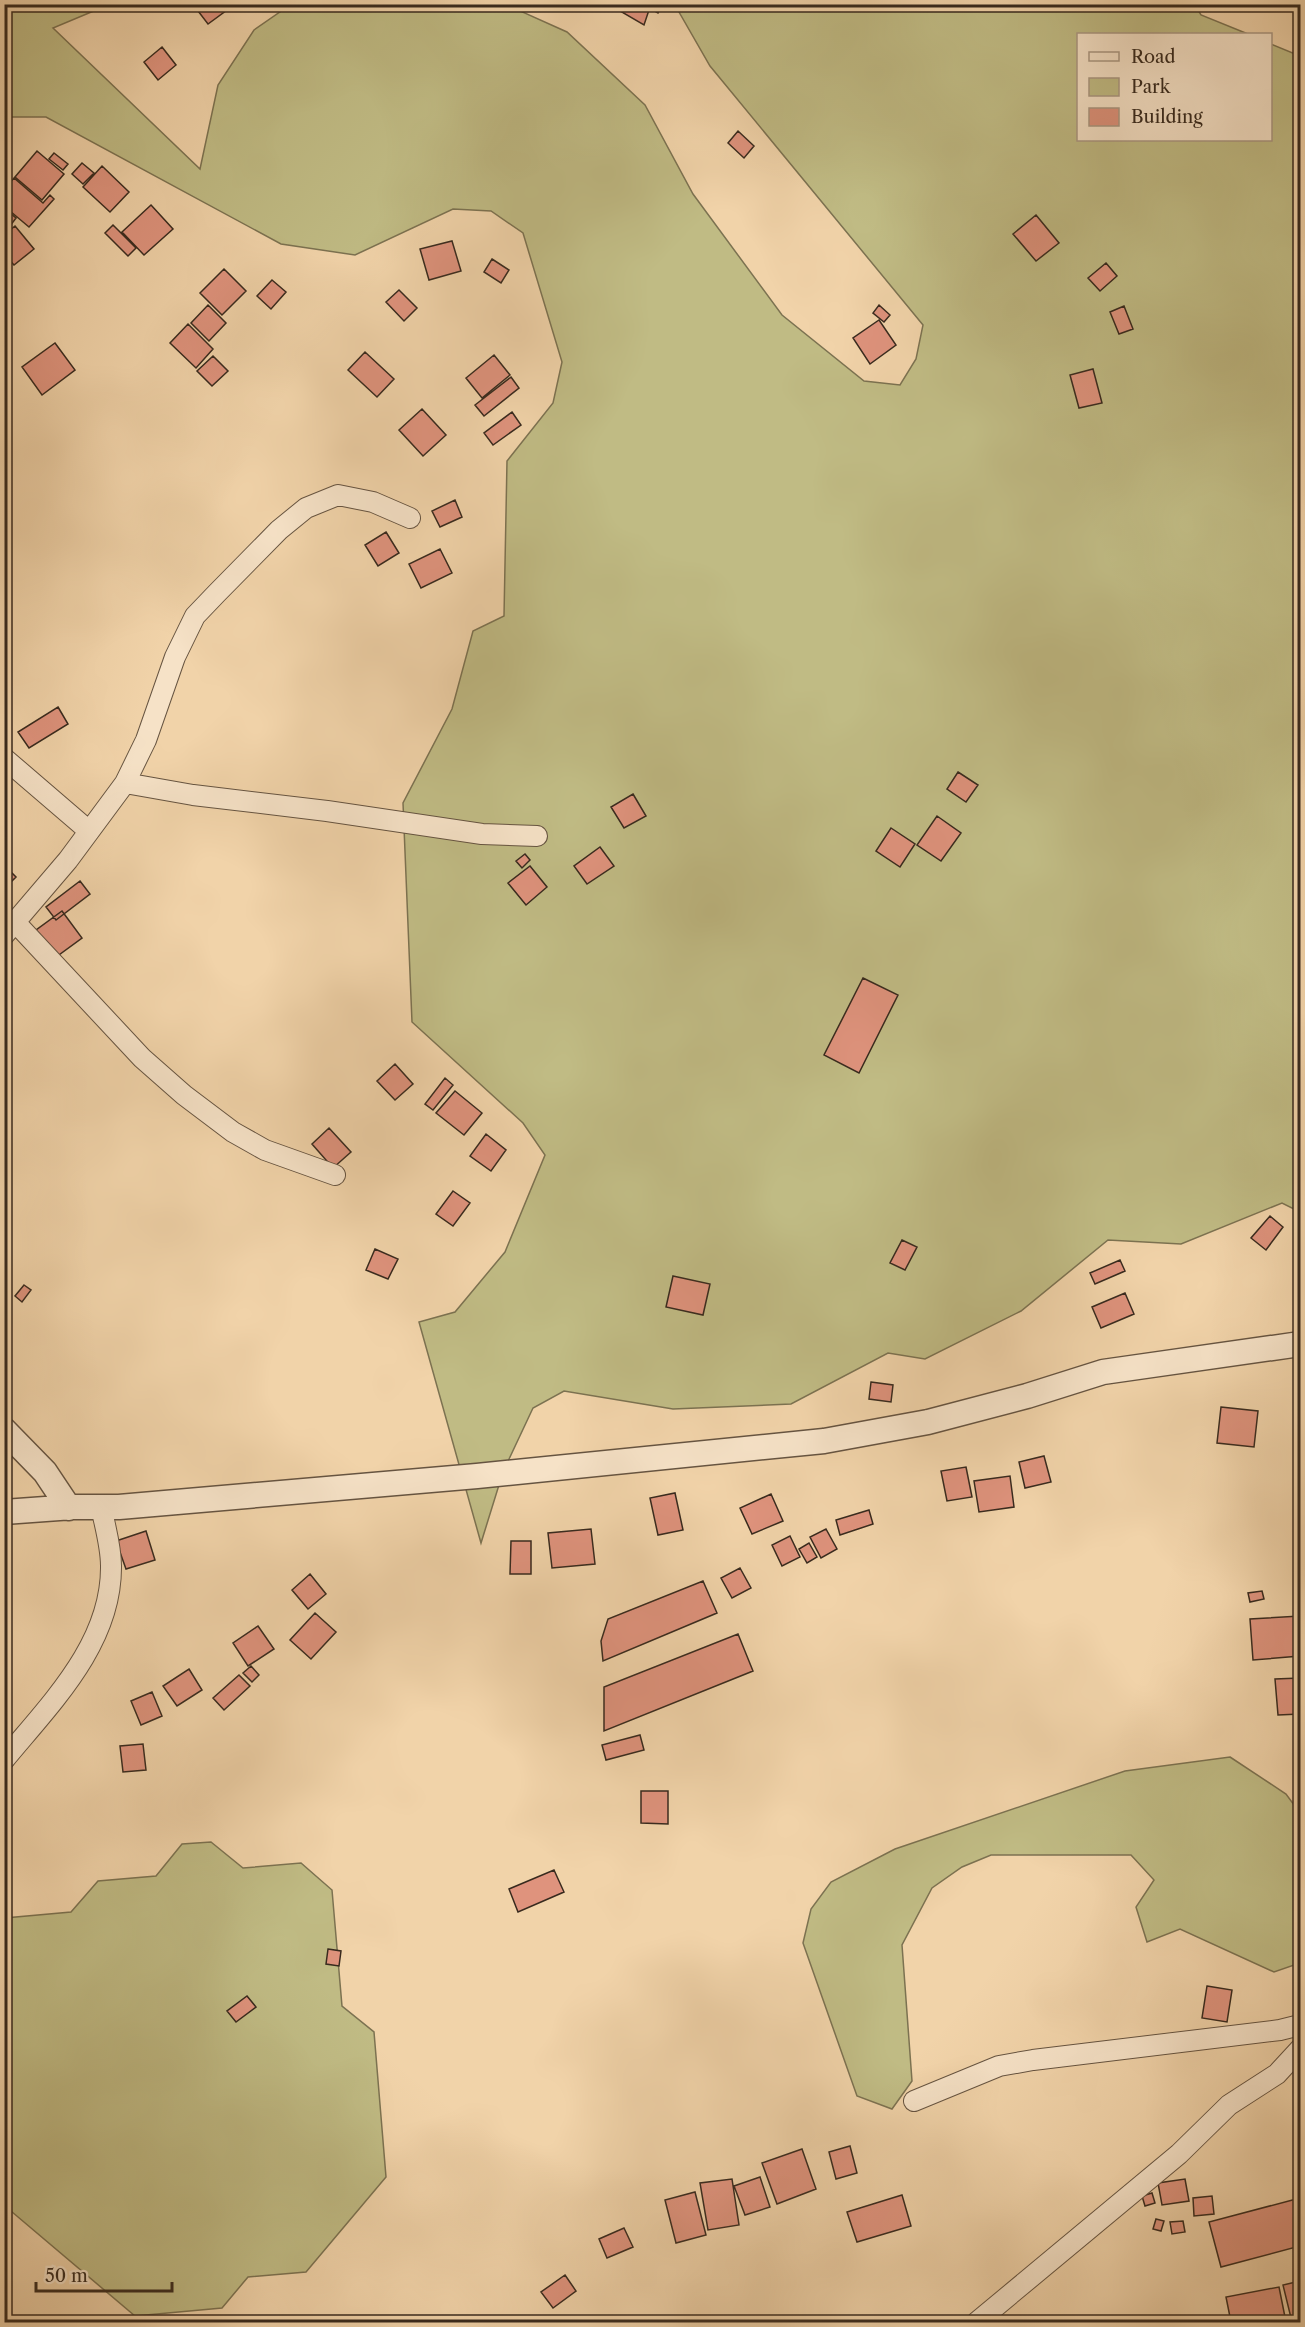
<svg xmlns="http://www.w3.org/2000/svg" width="1305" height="2327" viewBox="0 0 1305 2327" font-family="'Libre Caslon Text',serif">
<rect width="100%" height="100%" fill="#f1d3a9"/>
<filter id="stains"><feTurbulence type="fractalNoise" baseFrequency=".00333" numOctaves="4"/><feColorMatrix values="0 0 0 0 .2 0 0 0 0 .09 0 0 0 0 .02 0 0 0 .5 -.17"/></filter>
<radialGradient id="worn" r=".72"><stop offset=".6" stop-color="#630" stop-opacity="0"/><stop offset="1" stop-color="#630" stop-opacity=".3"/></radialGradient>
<!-- green -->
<path fill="#c0bb84" stroke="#7c7251" stroke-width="1.5" d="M5,5H108L53,28L200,169L218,85L254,30L290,5H507L567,32L645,105L693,194L782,315L864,381L900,385L916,359L923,325L710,66L675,5H1195L1201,15L1248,34H1078V140H1270L1271,44L1300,56V1212L1282,1203L1181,1244L1108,1240L1021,1311L925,1359L888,1353L791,1404L673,1409L564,1391L533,1408L503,1472L481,1543L419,1322L455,1312L505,1252L545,1155L523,1123L412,1022L403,803L452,709L473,631L504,616L507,461L553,403L562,362L523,233L491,211L453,209L355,255L281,244L46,117H5Z
M1230,1757L1286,1794L1300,1813V1963L1274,1972L1180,1929L1147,1942L1136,1907L1154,1880L1131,1855H991L962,1867L932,1888L902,1945L912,2081L892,2109L857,2096L803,1943L811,1909L831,1882L895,1849L1125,1771Z
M211,1842L243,1868L301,1863L332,1890L342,2006L374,2032L386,2177L306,2272L248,2277L222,2308L135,2316L5,2206V1918L71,1912L98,1881L156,1876L182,1844Z"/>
<!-- building -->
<path fill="#df937d" stroke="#382a1e" stroke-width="1.5" d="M198,4H223L227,10L208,24L195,7Z
M623,4H651L644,25L620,11Z
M654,4H663L658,13L651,9Z
M162,47L176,65L158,80L144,62Z
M738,131L754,146L744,158L728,143Z
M37,151L64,174L42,200L15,177Z
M54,153L68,164L63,170L49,159Z
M82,163L94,173L83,184L72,174Z
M102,166L129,192L110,212L83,187Z
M14,178L43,203L50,195L54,199L29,227L4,206V189Z
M151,205L173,229L144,255L122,232Z
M4,208L16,218L10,226L4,221Z
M1036,215L1059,243L1036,261L1013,234Z
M113,225L136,248L128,256L105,233Z
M15,226L34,249L14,265L4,254V235Z
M452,241L461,271L429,280L420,249Z
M492,259L509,270L501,283L484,272Z
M1106,263L1117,276L1100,291L1088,278Z
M224,269L246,291L222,315L200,293Z
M272,280L286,292L271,309L257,296Z
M399,290L417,308L404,321L386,302Z
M208,305L226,323L209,341L191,323Z
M879,305L890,315L884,322L873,313Z
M1124,306L1133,329L1119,334L1110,312Z
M879,320L896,345L870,364L853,338Z
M188,324L213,349L196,368L170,343Z
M55,343L75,370L42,395L22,367Z
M365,352L394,379L377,397L348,370Z
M494,355L510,375L482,398L466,378Z
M213,356L228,371L212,386L197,371Z
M1093,369L1102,403L1079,408L1070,375Z
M511,377L519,388L484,416L475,405Z
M422,409L446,435L423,456L399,430Z
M512,412L521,425L493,445L484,433Z
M455,500L462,517L440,527L432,511Z
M386,532L399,553L378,566L365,545Z
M440,549L452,573L421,588L409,564Z
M58,707L68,724L29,748L18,732Z
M958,772L978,785L966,802L947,789Z
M633,794L646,816L624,828L611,807Z
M937,816L961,833L941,861L917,845Z
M891,828L915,844L900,867L876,851Z
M600,847L614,866L587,884L574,866Z
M525,854L530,860L522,868L516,861Z
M4,865L16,877L4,889Z
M530,866L547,887L526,905L508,883Z
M80,881L90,894L56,920L46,907Z
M62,911L82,938L52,960L32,933Z
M863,978L898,995L859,1073L824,1055Z
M395,1064L413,1084L395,1100L377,1081Z
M445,1078L453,1085L433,1110L425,1104Z
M455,1091L482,1113L464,1135L436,1113Z
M329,1128L351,1152L333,1168L312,1144Z
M486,1134L506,1150L491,1171L470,1156Z
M453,1191L470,1203L453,1226L436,1214Z
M1270,1216L1283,1227L1266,1250L1251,1238Z
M902,1240L917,1247L905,1270L890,1263Z
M375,1249L398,1259L388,1279L366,1270Z
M1120,1260L1125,1271L1095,1284L1090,1273Z
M673,1276L710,1284L703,1315L666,1307Z
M24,1285L31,1290L22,1302L15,1296Z
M1125,1293L1134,1314L1101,1328L1092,1307Z
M871,1382L893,1385L891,1402L869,1399Z
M1221,1407L1258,1411L1254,1447L1217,1443Z
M1044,1456L1051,1482L1025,1488L1019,1462Z
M966,1467L972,1497L947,1501L941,1471Z
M1010,1476L1014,1507L979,1512L974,1481Z
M675,1493L683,1530L658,1535L650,1498Z
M771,1494L783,1521L752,1534L740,1508Z
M869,1510L873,1524L840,1535L836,1520Z
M591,1529L595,1564L552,1568L548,1533Z
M826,1529L837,1549L821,1558L810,1537Z
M146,1531L155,1560L126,1569L116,1541Z
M790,1536L800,1557L782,1566L772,1545Z
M511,1541H531V1574H510Z
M809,1543L817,1557L807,1563L799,1549Z
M740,1568L751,1588L732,1598L721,1578Z
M310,1574L326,1594L308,1609L292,1590Z
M703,1581L717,1613L603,1661L601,1641L608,1619Z
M1262,1591L1264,1599L1250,1602L1248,1593Z
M315,1613L336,1632L311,1659L290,1640Z
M1300,1616V1656L1253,1660L1250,1619Z
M258,1626L274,1649L248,1666L233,1643Z
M738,1634L753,1671L604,1731V1687Z
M251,1666L259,1675L252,1682L243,1673Z
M189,1669L202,1690L177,1706L163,1686Z
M239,1675L250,1686L224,1710L213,1698Z
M1300,1678V1714L1278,1715L1275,1679Z
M152,1692L162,1716L141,1725L131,1701Z
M640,1735L644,1750L606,1760L602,1745Z
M143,1744L146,1770L123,1772L120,1746Z
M641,1791H668V1824L641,1823Z
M554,1870L564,1892L518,1912L509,1889Z
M328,1949L341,1951L339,1966L326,1964Z
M1207,1986L1232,1990L1227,2022L1202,2018Z
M247,1996L256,2007L236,2022L227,2011Z
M850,2146L857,2173L836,2179L829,2152Z
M802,2149L816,2189L777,2204L762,2163Z
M760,2177L770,2207L745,2215L734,2186Z
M732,2179L739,2225L708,2230L700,2183Z
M1185,2179L1189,2201L1162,2205L1158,2183Z
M695,2192L706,2235L676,2243L665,2200Z
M1152,2193L1155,2203L1145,2206L1142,2196Z
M902,2195L911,2226L857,2242L847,2212Z
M1212,2196L1214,2214L1194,2216L1193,2198Z
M1300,2198V2246L1221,2267L1209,2222Z
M1156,2219L1164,2221L1161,2231L1153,2229Z
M1183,2221L1185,2232L1172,2234L1170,2222Z
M624,2228L633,2247L607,2258L599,2239Z
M565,2275L576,2291L553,2308L541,2292Z
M1300,2281V2322H1292L1283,2285Z
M1279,2287L1286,2322H1231L1226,2297Z"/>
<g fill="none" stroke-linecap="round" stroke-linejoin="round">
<defs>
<path id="minor" d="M4,758L89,831
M125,783L193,795L327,811L482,834L537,836
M15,922L142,1058L184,1095L233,1132L265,1150L335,1175
M4,935L68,860L125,783L146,740L175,657L195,616L217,593L279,530L306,508L338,495L373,502L410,518
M4,1760C50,1704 112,1644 111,1566C111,1546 105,1526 101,1507
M914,2101L999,2066L1033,2060L1280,2030L1300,2025
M977,2322L1179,2154L1229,2105L1277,2074L1300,2049"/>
<path id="tertiary" d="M4,1430L45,1472L69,1508
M4,1512L73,1507H119L477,1476L824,1441L928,1422L1027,1396L1103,1372L1300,1344"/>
</defs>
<!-- minor casing -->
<use href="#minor" stroke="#665441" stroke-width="22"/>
<!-- tertiary casing -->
<use href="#tertiary" stroke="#665441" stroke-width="27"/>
<!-- minor -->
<use href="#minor" stroke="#f6e2c7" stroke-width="20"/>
<!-- tertiary -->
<use href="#tertiary" stroke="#f6e2c7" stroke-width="24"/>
</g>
<!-- margin -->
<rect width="1305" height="2327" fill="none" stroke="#f1d3a9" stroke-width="24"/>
<rect x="6" y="6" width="1293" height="2315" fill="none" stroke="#382a1e" stroke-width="3"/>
<rect x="12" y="12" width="1281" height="2303" fill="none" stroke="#382a1e" stroke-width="1.5"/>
<!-- legend -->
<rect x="1077" y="33" width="195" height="108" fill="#f6e2c7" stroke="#aa9883" stroke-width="1.5"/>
<rect x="1089" y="52" width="30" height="9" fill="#f6e2c7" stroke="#aa9883" stroke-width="1.5"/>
<text x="1131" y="63" font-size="18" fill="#382a1e">Road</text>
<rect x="1089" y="78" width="30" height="18" fill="#c0bb84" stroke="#aa9883" stroke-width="1.5"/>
<text x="1131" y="93" font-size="18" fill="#382a1e">Park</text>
<rect x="1089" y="108" width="30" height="18" fill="#df937d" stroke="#aa9883" stroke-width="1.5"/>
<text x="1131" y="123" font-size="18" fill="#382a1e">Building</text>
<!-- scale -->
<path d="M36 2282v9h136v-9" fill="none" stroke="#382a1e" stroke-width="3"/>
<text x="45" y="2282" font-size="18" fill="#382a1e" stroke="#f6e2c7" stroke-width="4.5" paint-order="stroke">50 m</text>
<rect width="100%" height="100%" filter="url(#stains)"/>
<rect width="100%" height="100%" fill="url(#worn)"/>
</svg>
